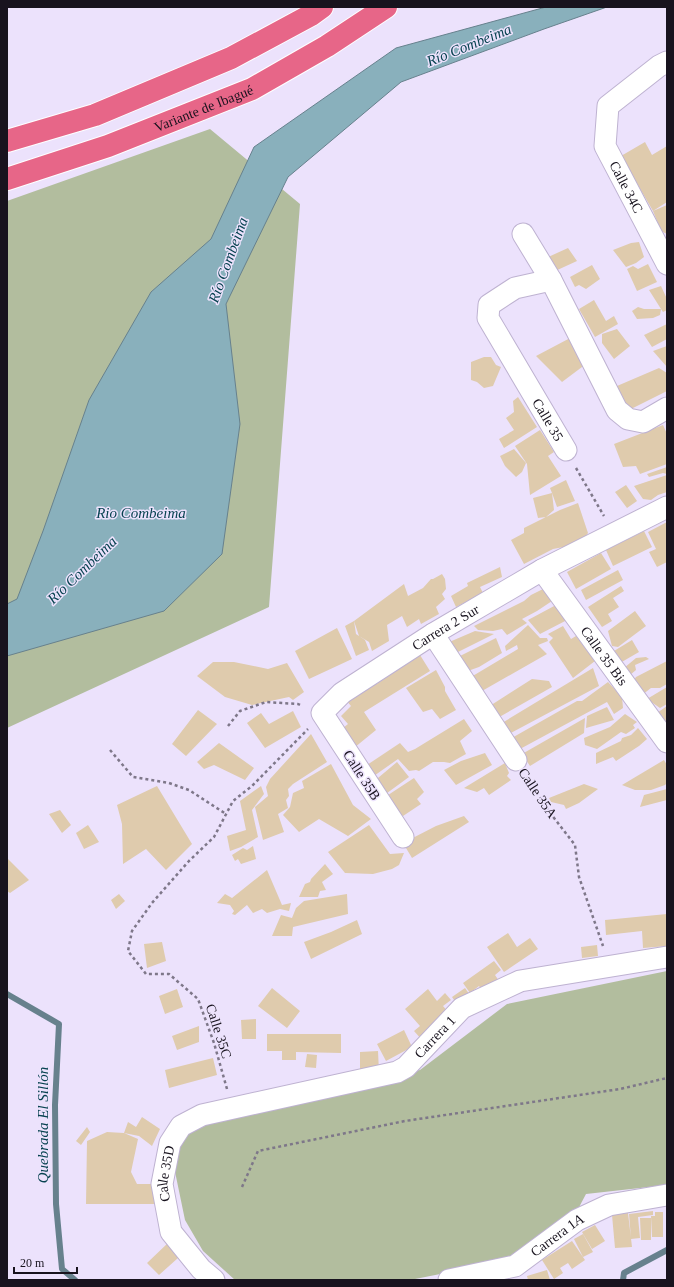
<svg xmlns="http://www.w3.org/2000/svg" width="674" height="1287" viewBox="0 0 674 1287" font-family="Georgia,serif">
<rect width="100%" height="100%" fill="#ece2fc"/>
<!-- green -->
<path fill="#b2bd9e" d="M210,129L300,204L269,607L7,728V201Z
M667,971V1185L586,1194L577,1211L511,1260L410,1280H235L203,1251L185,1220L173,1162L191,1126L220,1113L420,1070L507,1004Z"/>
<!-- water -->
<path fill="#89b0bc" stroke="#67818d" d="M546,7H607L544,29L401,82L288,177L226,304L240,424L222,554L164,611L7,656V604L17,599L43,531L89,400L151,292L211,239L254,147L396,48Z"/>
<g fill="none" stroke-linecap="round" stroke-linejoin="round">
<!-- stream -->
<path stroke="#67818d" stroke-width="6" d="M7,994L59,1024L55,1105L56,1204L62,1269L75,1280
M623,1280L624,1273L667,1250"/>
</g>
<!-- building -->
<path fill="#dfcbad" d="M645,142L652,155L667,146V202L653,211L667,205V234L661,231L653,211L621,156Z
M639,242L644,257L636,263L626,267L613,250L631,243Z
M568,248L577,261L553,272L546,258Z
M648,264L657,282L637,291L627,269L633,266L638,269Z
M592,265L600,279L586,289L579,285L575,287L570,277Z
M661,286L667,299V310L663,312L661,309L660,315L653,318L637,319L632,311L638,307L644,309H661L649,290Z
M594,300L606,321L614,316L618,324L595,337L579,309Z
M667,324V339L652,347L644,335Z
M617,329L630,346L614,359L602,343V334Z
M572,337L586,364L562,382L536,356Z
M667,346V367L653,351Z
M484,357H491L496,365L501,367L493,386L484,388L477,382L471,380V362Z
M659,368L667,373V391L627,411L616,401L617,386Z
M518,397L537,427L504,448L499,439L514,430L506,418L514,412L513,401Z
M663,425L667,434V464L640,474L636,466L623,467L614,444Z
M540,430L554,452L548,456L561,476L530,495L527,464L515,446Z
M514,449L526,463L522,472L516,477L505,466L500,456Z
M667,467V474L663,473L649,477L647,474Z
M667,475V492L658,495L651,500L643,499L634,486Z
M566,480L575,501L557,507L552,493L554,510L546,517L538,518L533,498L552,493L550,488Z
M626,485L637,501L627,508L615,492Z
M578,503L588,533L583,540L574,545L553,549L524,564L511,540L524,533V528L560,510Z
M667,522V562L657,567L649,552L656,549L648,532Z
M644,531L652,547L613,566L606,550Z
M601,553L611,569L576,589L567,572Z
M500,567L502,577L480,587L483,593L456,607L451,596L468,586L467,583Z
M618,570L623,580L586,600L581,590Z
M442,574L445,579L446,589L442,594L445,599L436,607L439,614L421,624L419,619L407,627L402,616L387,625L389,641L372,651L369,642L359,636L354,621L404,584L408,596L423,588L431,579H433Z
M621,586L624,591L613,598L619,607L608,614L612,621L602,627L588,607Z
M545,588L555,599L537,611L522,619L527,623L507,635L502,629L493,631L478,630L474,626L524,601L531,595Z
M556,605L569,619L540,634L528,620Z
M635,611L646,626L618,647L612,646L608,631Z
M354,621L356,634L365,640L369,650L356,656L345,626Z
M528,625L540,638H547L548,641L538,645L547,654L482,691L471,677L518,649L517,645L506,651L505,646Z
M563,626L571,639L576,636L595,661L573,678L549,642L553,638L548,634Z
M337,628L352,659L309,679L295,651Z
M475,631L494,634L452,655L447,643Z
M496,638L502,653L479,667L465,672L454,659Z
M632,640L639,652L620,663L614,651Z
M420,655L430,671L364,712L376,730L349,752L338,732L348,724L341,716L351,706L346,700L378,683Z
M646,657L649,659L635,665L636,670L630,675L624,668L636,658Z
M667,661V684L660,688H651L642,695L633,681L636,677Z
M213,662H234L268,669L287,663L304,692L293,700L289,697L252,705L225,697L197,676Z
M593,668L599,686L505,736L497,726Z
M436,670L445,687V691L456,710L440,719L432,709L423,712L406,688Z
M532,679L549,681L552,687L494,720L485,709Z
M608,682L622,697L623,708L614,714L607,702L520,749L510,739L577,701H582Z
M667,687V704L660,708L647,699Z
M667,706V724L663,726L657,713Z
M607,707L614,720L586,728L587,716Z
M198,710L217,724L186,756L172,744Z
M293,711L301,727L265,748L247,723L261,713L269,724Z
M625,714L637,722L633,725L635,728L626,734L621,732L597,749L585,745L584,738L610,727Z
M585,718L584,733L530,766L522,754Z
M464,719L472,731L460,741L466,754L450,763L444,762H433L419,771L416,770L409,771L398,759L371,778L364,767L400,743L408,752L415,749Z
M638,728L647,739L639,746L616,761L613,757L596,764V753L621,741L622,738L631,735Z
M311,734L327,762L293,784L288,789L289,796L286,800L288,808L278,814L284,832L263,840L255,807L268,796L266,787L270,779Z
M219,743L254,768L245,780L214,765L204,769L197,762Z
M485,753L492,765L456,785L444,770L461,761Z
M664,760L667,765V783L665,785L651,790H635L622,785Z
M397,762L409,777L383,796L372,783Z
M505,763L509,773L507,776L511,780L489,795L484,788L477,792L464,788Z
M331,764L353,805L371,819L348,836L319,819L299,832L283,815L290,807L293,793L304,788L302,781Z
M414,778L424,792L417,799L421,804L403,816L397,813L382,799Z
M584,784L598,789L579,803L566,809L564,805L551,802L549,798Z
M157,786L192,844L166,870L146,849L123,864L122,824L117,805Z
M261,786L264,794L252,810L258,837L241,847L230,851L227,836L246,830L240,801Z
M667,789V800L640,807L644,795Z
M60,810L71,825L62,833L49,814Z
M464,816L469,822L412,858L403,843L436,826Z
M88,825L99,842L84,849L76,833Z
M369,825L390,854L404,853L399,865L392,869L373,874L345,873L328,852Z
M253,846L256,859L241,864L238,859L235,861L232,855L243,848L247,850Z
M7,858L29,880L10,893L7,891Z
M325,864L333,874L322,882L326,890L320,891L318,897H299L305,884L310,882L311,879Z
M267,870L282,905L291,903L289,911L280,909L267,913L262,909L253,913L247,905L235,915L232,914L234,911L230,905L217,903L225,894L232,898Z
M119,894L125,901L116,909L111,900Z
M347,894L348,914L293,927L292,936H272L281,915L292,918L296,908L304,901Z
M667,914V946L643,948L642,931L606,935L605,920Z
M357,920L362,934L311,959L304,942L331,932Z
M508,933L517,947L530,938L538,949L504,972L487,947Z
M162,942L166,961L147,968L144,944Z
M597,945L598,956L582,958L581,947Z
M494,961L501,970L495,975L501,984L485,995L479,986L470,993L463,983Z
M272,988L300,1011L287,1028L258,1006Z
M465,988L472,998L459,1007L452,997Z
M177,989L183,1007L165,1014L159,996Z
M428,989L437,1001L445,993L451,1000L443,1006L451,1015L422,1040L414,1031L420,1026L405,1009Z
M256,1019V1039H242L241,1020Z
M199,1026V1042L177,1050L172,1036Z
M404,1030L412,1047L386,1061L377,1044Z
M267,1034H341V1053L296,1052V1060H282V1051H267Z
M378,1051L379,1072L360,1073V1052Z
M307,1054L317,1055L316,1068L305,1067Z
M213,1058L217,1075L169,1088L165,1070Z
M142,1117L160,1129L152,1146L139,1136L124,1133L128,1122L136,1127Z
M87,1127L90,1132L81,1145L76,1141Z
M107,1132L124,1133L138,1139L131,1172L137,1184H158V1204H86L87,1141Z
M653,1211V1215L638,1217L640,1238L631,1239L629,1214Z
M655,1212H663V1237H652L651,1216H655Z
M628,1213L632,1247L615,1248L612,1215Z
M640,1218H651V1240H641Z
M595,1225L605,1241L592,1249L582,1232Z
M583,1234L593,1252L583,1257L574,1239Z
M572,1241L585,1260L572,1269L568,1263L560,1268L563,1273L554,1279L542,1260Z
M169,1242L178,1258L159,1275L147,1263Z
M547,1270L550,1280H528L527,1276Z"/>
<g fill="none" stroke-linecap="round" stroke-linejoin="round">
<defs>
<g id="street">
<path id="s1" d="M667,62L659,66L608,106L605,146L667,264"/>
<path d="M523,234L551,280L617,410L628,419L643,422L667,408"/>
<path id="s2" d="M551,280L515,288L489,305L488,318L566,450"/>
<path id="s3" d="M542,570L667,742"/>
<path d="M433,634L516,760"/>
<path id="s4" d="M403,837L322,713L342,693L433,634L542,570L667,507"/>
<path id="s5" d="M214,1280L201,1269L171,1232L162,1184L170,1143L181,1126L202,1115L397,1072L406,1067L462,1008L520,981L667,957"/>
<path id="s6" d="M449,1280L515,1266L577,1220L609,1205L667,1195"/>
</g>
<g id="highway">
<path d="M7,141L95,115L231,58L311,15L322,7"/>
<path id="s7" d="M7,179L108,146L252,89L327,46L386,7"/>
</g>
</defs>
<!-- street casing -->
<use href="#street" stroke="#beb2d1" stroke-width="23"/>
<!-- highway casing -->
<use href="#highway" stroke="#fff" stroke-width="24"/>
<!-- path -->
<path stroke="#7e7789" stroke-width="2.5" stroke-dasharray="3 3" stroke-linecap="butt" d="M576,468L604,516
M228,726L240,711L266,702L298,704L302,706
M110,750L133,777L169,783L189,790L226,814
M527,777L544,805L575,845L579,877L603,946
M227,1089L214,1043L198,999L169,974H146L128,951L132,931L152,903L189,861L214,837L233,801L252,786L308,729
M242,1187L258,1151L405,1121L620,1089L667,1078"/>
<!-- street -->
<use href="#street" stroke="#fff" stroke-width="21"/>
<!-- highway -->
<use href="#highway" stroke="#e76688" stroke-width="22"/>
</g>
<g text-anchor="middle" stroke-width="3" stroke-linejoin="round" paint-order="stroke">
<!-- street labels -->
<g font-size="14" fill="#18131e" stroke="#ece2fc">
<text dy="5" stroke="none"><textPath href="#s7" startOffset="209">Variante de Ibagué</textPath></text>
<text dy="5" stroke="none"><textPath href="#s1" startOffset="160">Calle 34C</textPath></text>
<text dy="5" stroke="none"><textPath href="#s2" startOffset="199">Calle 35</textPath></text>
<text dy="5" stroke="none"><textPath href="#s4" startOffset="299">Carrera 2 Sur</textPath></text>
<text dy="5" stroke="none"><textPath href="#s3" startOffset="106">Calle 35 Bis</textPath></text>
<text transform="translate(362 775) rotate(57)" y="5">Calle 35B</text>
<text transform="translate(538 793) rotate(56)" y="5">Calle 35A</text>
<text transform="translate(219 1031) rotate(72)" y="5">Calle 35C</text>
<text dy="5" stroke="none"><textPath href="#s5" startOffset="451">Carrera 1</textPath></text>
<text dy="5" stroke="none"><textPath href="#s5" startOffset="124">Calle 35D</textPath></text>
<text dy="5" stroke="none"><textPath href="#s6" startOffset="120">Carrera 1A</textPath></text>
</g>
<!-- water labels -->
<g font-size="15" font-style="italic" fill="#074250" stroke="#ece2fc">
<text transform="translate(469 45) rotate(-22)" y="5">Río Combeima</text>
<text transform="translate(228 260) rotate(-70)" y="5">Río Combeima</text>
<text x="141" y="518">Rio Combeima</text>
<text transform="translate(82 570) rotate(-44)" y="5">Río Combeima</text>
<text transform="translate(43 1125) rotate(-90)" y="5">Quebrada El Sillón</text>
</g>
</g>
<!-- border -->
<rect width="674" height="1287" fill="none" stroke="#18131e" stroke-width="16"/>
<!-- scale -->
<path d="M14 1267v6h63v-6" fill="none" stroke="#18131e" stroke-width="2"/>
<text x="20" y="1267" font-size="12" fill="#18131e" stroke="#ece2fc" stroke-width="3" paint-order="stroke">20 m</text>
</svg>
